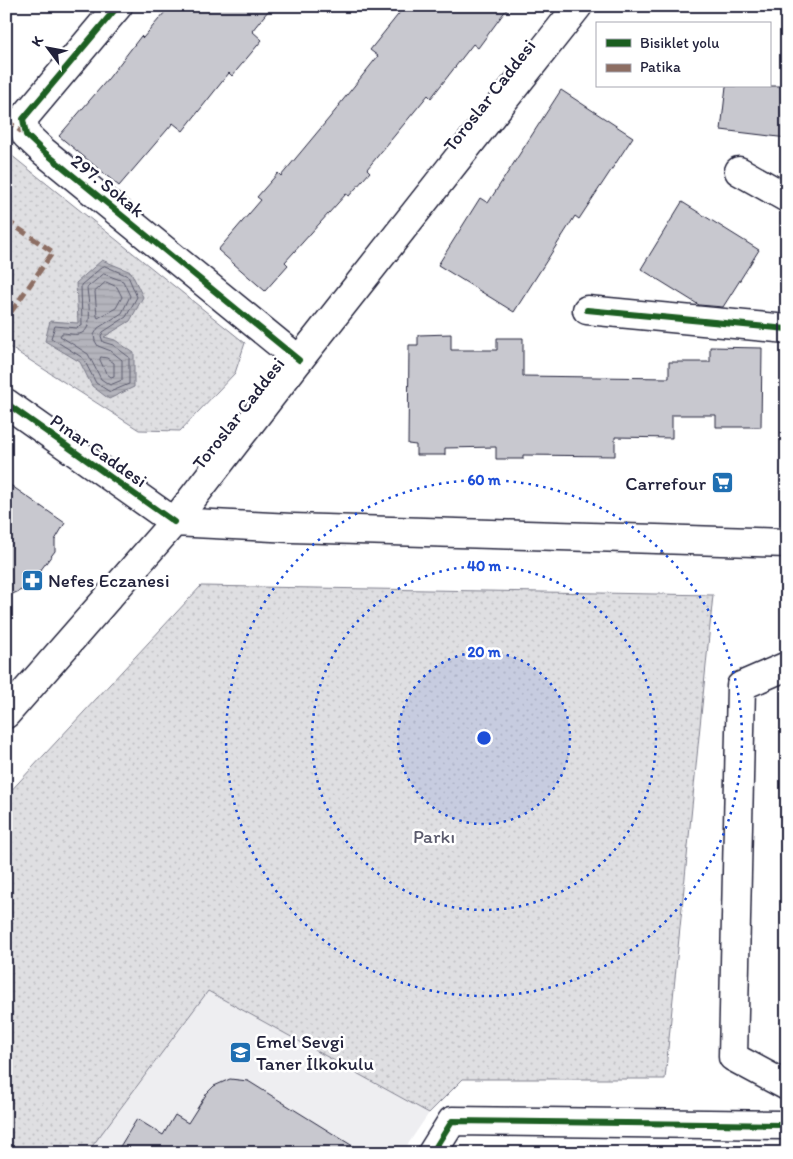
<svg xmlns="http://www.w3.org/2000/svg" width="793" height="1159" viewBox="0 0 793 1159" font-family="Itim,sans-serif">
<defs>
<pattern id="park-dots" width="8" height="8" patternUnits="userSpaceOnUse" patternTransform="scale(1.25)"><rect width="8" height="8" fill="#dfdfe2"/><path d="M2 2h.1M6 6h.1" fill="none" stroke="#bfbfc3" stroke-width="1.8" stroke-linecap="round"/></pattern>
<pattern id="water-rules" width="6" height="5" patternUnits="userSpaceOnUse" patternTransform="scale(1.25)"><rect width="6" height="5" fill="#b4b4bc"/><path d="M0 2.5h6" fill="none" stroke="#9a9aa2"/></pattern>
</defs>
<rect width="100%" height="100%" fill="#fff"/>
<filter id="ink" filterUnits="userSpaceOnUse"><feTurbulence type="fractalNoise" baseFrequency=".02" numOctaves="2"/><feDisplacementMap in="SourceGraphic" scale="10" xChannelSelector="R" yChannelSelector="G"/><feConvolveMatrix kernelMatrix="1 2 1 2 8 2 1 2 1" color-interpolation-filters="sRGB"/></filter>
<g filter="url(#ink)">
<!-- built -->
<path fill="#eeeef1" d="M208,991L429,1113L402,1153H87Z"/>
<!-- park -->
<path fill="url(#park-dots)" stroke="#80808e" d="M6,151L245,343L235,373L180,431L139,430L6,345Z
M201,586L713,595L665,1079H463L429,1113L208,991L87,1153H6V796Z"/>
<!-- water -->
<path fill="url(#water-rules)" stroke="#7a7a88" d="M102,260L131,272L143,297L130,321L104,337L115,340L134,353V387L109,399L92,386L80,362L45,341L50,321L78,323L76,283Z"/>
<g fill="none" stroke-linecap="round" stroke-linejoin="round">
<!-- shore -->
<path stroke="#5c5c6f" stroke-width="1" d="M105,266L128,276L137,297L126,317L103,332L101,336L103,342L113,345L129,357V384L110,392L96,383L83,358L51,338L55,326L77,328L82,325L81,285L102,267Z
M104,274L123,281L130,296L122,313L98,328L94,335L95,341L98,346L111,351L122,360V380L110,385L101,379L88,354L60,336L62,333C68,333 76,336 82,333C94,328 88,300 87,288Z
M106,282L117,287L122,297L116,308L98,318L97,316L95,292Z
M101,357L107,358L114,363V376L111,377L106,373L100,360Z"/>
</g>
<!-- building -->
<path fill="#c8c8cf" stroke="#22223b" d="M170,6H272L252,31L262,40L232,76L229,73L183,131L173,123L119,186L59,136L108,79L141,36L143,38Z
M405,6H509L478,48L473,44L431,98L428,95L367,169L370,172L349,196L346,194L285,262L288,265L265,291L218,250L261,200L257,197L278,173L281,176L340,105H339L378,56L370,50Z
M726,86H787V138L721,130Z
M561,90L633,137L579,219L575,216L514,312L438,265L480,198L488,203Z
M682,202L759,250L723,307L699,305L641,269Z
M451,334V350H497V338H523V376L669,378V362H710V347L762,348L761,427H716V415H672V438L615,437V456L523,455V459H496V447L445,448V455H416V445L408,444L409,345H418V335Z
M6,482L65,523L55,540V551L28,587L6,597Z
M230,1079L248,1081L364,1153H116L137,1119L163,1135L175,1115L188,1123L207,1093L214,1086Z"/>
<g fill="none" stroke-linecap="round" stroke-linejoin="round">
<defs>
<path id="minor" d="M118,6L23,119L26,135L43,151L299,360
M739,171L787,198
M587,310L787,329
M6,403L174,522
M787,666L741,686L733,1057L787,1086
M432,1153L452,1121L787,1125"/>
<path id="major" d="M174,522L292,528L787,543
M6,714L174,522L299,360L578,6"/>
</defs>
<!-- minor casing -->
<use href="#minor" stroke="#22223b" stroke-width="31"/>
<!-- major casing -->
<use href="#major" stroke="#22223b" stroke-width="31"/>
<!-- minor -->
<use href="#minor" stroke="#fff" stroke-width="28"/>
<!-- major -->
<use href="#major" stroke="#fff" stroke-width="28"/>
<!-- quiet -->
<path stroke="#8d6e63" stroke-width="5" stroke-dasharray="10 5" stroke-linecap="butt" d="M6,120L26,135
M6,220L53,252L6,319"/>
<defs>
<path id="cycleway" d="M118,6L23,119L26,135L43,151L299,360
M587,310L787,329
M6,403L174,522
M432,1153L452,1121L787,1125"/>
</defs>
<!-- cycleway casing -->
<use href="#cycleway" stroke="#fff" stroke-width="9"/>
<!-- cycleway -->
<use href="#cycleway" stroke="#1b5e20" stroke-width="6"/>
</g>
</g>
<!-- distance rings -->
<circle cx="484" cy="738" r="86" fill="#1d4ed8" fill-opacity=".12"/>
<g fill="none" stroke="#1d4ed8" stroke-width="2.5" stroke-dasharray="2.5 5">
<circle cx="484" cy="738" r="86"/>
<circle cx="484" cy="738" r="172"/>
<circle cx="484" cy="738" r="258"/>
</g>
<!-- icons -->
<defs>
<symbol id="supermarket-square" viewBox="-11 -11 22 22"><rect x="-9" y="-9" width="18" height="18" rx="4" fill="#1f6fb2" stroke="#fff"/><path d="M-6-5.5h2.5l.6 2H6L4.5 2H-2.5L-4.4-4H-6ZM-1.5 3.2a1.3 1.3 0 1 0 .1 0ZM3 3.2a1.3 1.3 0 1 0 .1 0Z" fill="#fff"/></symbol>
<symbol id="pharmacy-square" viewBox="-11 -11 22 22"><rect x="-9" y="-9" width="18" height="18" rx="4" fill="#1f6fb2" stroke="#fff"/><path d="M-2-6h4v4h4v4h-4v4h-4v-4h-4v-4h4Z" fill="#fff"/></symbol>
<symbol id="school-square" viewBox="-11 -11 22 22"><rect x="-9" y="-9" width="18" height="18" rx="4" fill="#1f6fb2" stroke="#fff"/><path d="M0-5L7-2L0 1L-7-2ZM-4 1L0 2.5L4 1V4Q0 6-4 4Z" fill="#fff"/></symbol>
</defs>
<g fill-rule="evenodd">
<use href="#supermarket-square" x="710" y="470" width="25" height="25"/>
<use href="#pharmacy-square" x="20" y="568" width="25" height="25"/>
<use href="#school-square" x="228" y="1040" width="25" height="25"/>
</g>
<g text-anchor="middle" stroke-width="5" stroke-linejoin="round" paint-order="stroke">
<!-- street labels -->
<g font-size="19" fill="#22223b" stroke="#fff">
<text transform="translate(489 95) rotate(-52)" y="7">Toroslar Caddesi</text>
<text transform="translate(108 185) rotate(39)" y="7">297. Sokak</text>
<text transform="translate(238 413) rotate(-52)" y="7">Toroslar Caddesi</text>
<text transform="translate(99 450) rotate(35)" y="7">Pınar Caddesi</text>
</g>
<!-- poi labels -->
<g font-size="19" fill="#22223b" stroke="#fff" text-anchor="start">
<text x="706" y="490" text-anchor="end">Carrefour</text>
<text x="48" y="587">Nefes Eczanesi</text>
<text x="256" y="1048">Emel Sevgi<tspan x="256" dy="22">Taner İlkokulu</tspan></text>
</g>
<!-- park labels -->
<g font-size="19" fill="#5b5b6d" stroke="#fff">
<text x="434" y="843">Parkı</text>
</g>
</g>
<circle cx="484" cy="738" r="8" fill="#1d4ed8" stroke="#fff" stroke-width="2.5"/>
<g font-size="15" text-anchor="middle" font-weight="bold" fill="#1d4ed8" stroke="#fff" stroke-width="5" stroke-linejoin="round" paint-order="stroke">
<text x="484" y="485">60 m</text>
<text x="484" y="571">40 m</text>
<text x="484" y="657">20 m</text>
</g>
<!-- margin -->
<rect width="793" height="1159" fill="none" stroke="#fff" stroke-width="25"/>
<rect x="12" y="12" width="768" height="1134" fill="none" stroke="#22223b" stroke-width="2" filter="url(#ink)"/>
<!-- legend -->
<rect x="596" y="22" width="175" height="65" fill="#ffffff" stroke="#a7a7b1"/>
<rect x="606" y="39" width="25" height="8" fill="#1b5e20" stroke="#a7a7b1"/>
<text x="640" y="48" font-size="15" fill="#22223b">Bisiklet yolu</text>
<rect x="606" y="64" width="25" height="8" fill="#8d6e63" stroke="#a7a7b1"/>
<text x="640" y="72" font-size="15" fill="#22223b">Patika</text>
<!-- north arrow -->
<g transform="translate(48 48) rotate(302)" stroke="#ffffff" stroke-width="4" paint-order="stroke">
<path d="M0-4L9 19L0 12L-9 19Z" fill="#22223b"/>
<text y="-8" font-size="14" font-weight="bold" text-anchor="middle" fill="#22223b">K</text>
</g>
</svg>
